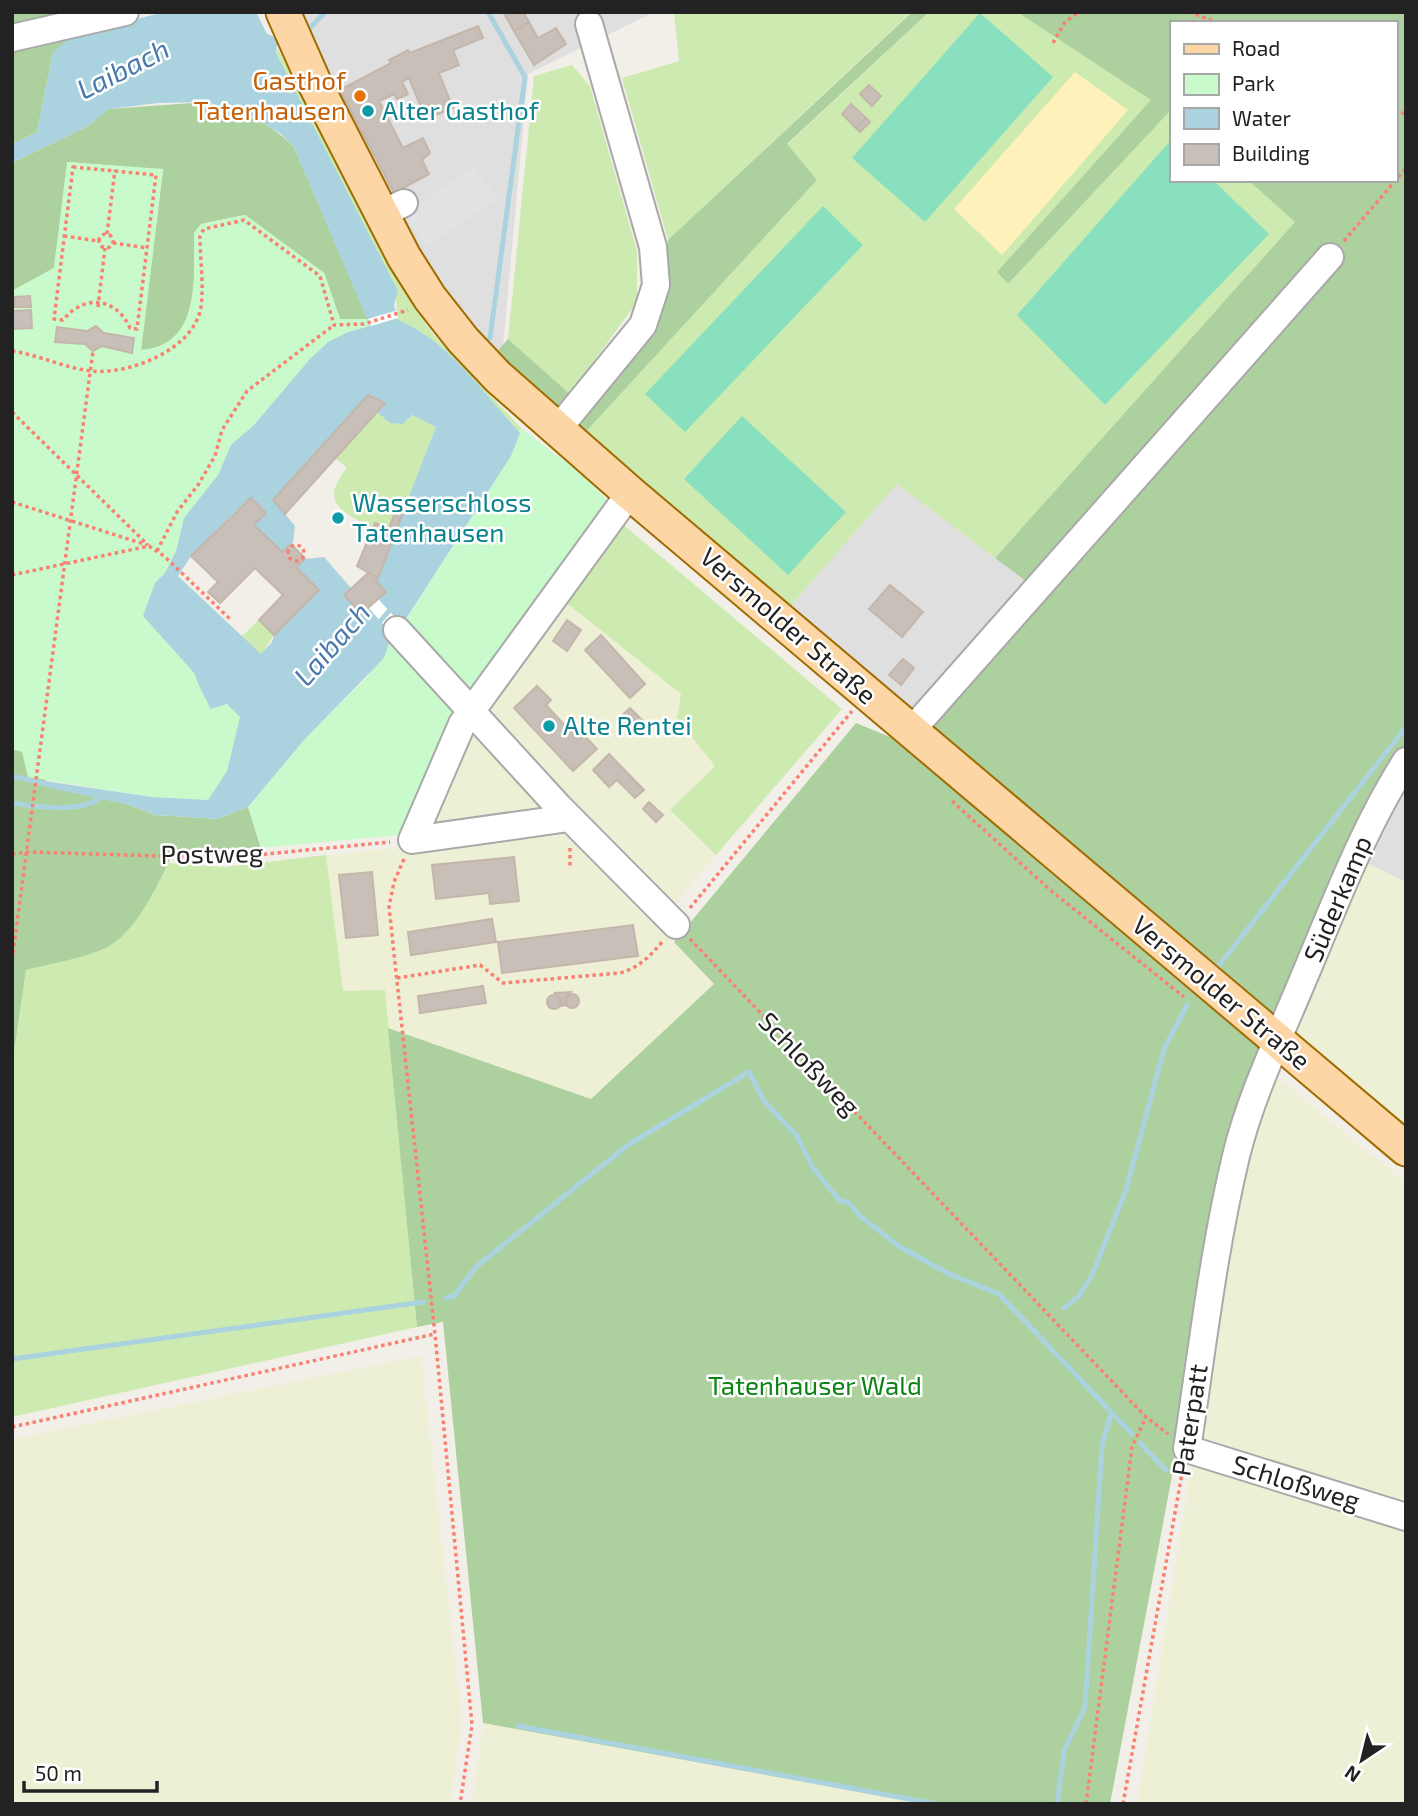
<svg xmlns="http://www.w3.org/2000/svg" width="1418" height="1816" viewBox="0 0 1418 1816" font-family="'Exo 2',sans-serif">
<rect width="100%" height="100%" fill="#f2efe9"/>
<!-- residential -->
<path fill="#e0dfdf" d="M293,12H654L528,74L503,347L495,354L436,281L397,218Z
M897,484L1031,585L913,720L786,611Z
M1406,772V882L1360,860Z"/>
<!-- farmland -->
<path fill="#eef0d5" d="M564,601L681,694L677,719L715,766L670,810L716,855L657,925L715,984L591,1099L388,1028L385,990L343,992L326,855L420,846L467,728Z
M1360,860L1406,882V1130L1290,1035Z
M1274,1075L1406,1183V1508L1195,1444L1243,1155Z
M421,1356L462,1722L450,1804H12V1439Z
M1193,1456L1406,1523V1804H1137Z
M483,1723L925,1804H472Z"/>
<!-- grass -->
<path fill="#cdebb0" d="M674,12H911L668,240L622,78L679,61Z
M929,12H1017L1152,100L997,272L1008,284L1169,111L1171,180H1248L1295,222L995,558L897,484L786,611L582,436L817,180L787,145Z
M277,47L402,289L434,335L521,428L520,433C485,396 446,339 398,320L396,300L276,53Z
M572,65L590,86L637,251V302L570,394L508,339L534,76Z
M377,412L390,423L407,421L412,415L436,427L403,512L396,510L389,528L375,523L372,529C343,511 318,503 347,468L335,458Z
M620,522L842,709L716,855L670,810L715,766L677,719L681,694L564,601Z
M259,620L274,635L261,655L242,636Z
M326,855L343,991L385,990L417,1327L12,1417V1066L26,970L104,949L158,884L168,863L224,867Z"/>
<!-- forest -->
<path fill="#add19e" d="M12,12H100L104,28L53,52L37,132L12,144Z
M912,12H929L787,144L817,180L582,436L574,421L665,284L668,240Z
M1017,12H1406V749L1264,1053L1227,1153L1179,1414L1172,1476L1110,1804H925L483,1723L443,1322L417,1327L388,1028L591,1099L714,984L674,942L856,723L912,746L1043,594L995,558L1295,222L1248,180H1395V23H1171V113L1169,112L1008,284L997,272L1151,100Z
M206,102C240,111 269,121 294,147L368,319H340L324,273L245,215L201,224L194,233C194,276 202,346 141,350L163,170L68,162L54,268L12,291V163L88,126L108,109Z
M508,339L570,394L559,409L495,354Z
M12,749L49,757L45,786L126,804L156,815L217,819L248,807L261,848L174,850C160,881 137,932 106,948C82,959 51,963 26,970L12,1066Z"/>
<!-- sand -->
<path fill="#fff1ba" d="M1075,72L1128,110L1002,255L954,209Z"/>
<!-- park -->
<path fill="#c8facc" d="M67,162L163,169L141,350C202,346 194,276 194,233L201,224L245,215L324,273L340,319H368L371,326L348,332L328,342L310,359L254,425L231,445L218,475L184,518L176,551L165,573L155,583L143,616L195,674C198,687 209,693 209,706L213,709L222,703L235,709L240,717L227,771L208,800L152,797L28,777L22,752L12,749V291L54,268Z
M521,428L590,481L609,503L409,834L261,848L248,807L304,740L367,677L392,634L404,623L511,456Z"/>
<!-- pitch -->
<path fill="#88e0be" d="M980,13L1053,77L925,222L852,158Z
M1171,140V180H1213L1269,234L1105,405L1017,315Z
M823,206L863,245L685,432L645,394Z
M742,416L846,512L788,575L684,479Z"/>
<!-- parking -->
<path fill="#e2e2e2" d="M474,166L498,199L427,247L404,215Z"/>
<!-- water -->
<path fill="#aad3df" d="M164,12H256L267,34L278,38L276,53L398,291L394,305L398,320C448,340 484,394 520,433L511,456L402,625L378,599L386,592L376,581L436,427L412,415L403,424L390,423L377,412L385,402L369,395L273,499L295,526L293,542L282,552L238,509L191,556L178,576L261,654L272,642L274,635L319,590L296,567L305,559L324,557L351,588L344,596L361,614L369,608L392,634L384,658L304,740L248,807L217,819L156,815L126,804L45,787V781L152,797L208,800L227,771L240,717L227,704L210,709C206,696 198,688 195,674L143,616L155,583L165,573L176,551L184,518L218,475L231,445L254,425L310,359L328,342L348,332L370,326L294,147L280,133L244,112L206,102L158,103L109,109L88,126L12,163V144L37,132L53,52L72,36Z"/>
<!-- pier -->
<path fill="#fff" d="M395,311L398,318L371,326L368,319Z
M378,599L402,625L392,634L369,608Z"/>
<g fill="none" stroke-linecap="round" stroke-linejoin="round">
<!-- stream -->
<path stroke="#aad3df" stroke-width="5" d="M488,12L525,77L490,338
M310,28L325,12
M377,625L393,606
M12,776L50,785
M12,803C37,807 85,814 103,795
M1217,968L1406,727
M446,1298L454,1296L476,1267L628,1145L749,1072L764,1101L797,1136L813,1168L839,1200L849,1203L860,1216L900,1247L947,1273L999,1294L1132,1434
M1064,1308L1079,1296L1092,1275L1126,1190L1164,1049L1187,1005
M12,1359L423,1302
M1140,1443L1166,1470
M518,1726L936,1804
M1057,1804L1064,1751L1085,1707L1102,1446L1111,1413"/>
</g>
<!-- building -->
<path fill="#c7bfb8" stroke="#c4b6ab" stroke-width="2" d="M503,12H523L529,22L514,31Z
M529,22L538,38L556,28L566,44L534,65L514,31Z
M478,26L483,38L453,50L459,65L439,73L453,108L426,119L409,78L402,82L408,94L397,99L394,94L379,101L403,148L423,138L430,153L422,160L429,174L394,193L340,90L391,63L389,60L408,50L410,53Z
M869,85L881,96L872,106L860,94Z
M851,104L866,118L856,128L842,114Z
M866,118L870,122L860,132L856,128Z
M30,296L31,307H15V297Z
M31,310L32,328L12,329V311Z
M96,326L104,333L134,338L132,353L102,346L93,351L85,344L55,342L57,327L87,331Z
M368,395L385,403L285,514L273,500Z
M251,498L266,513L254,525L282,552L291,544L302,555L305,559L296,567L319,590L274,635L259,620L283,595L255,568L220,603L208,592L218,582L191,556Z
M396,510L403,512L396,531L389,528Z
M375,523L396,531L378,578L357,566Z
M368,573L378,578L376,581L386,592L361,614L344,595Z
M890,585L923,612L902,637L869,609Z
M567,620L581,630L567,651L553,641Z
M601,635L645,684L630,698L585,650Z
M903,659L914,668L901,685L889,675Z
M537,686L551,700L546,705L570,731L578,739L583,734L597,749L573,771L514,708Z
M630,708L642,720L631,731L618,719Z
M609,754L644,790L635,798L617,780L609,787L593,770Z
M649,802L663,815L656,822L643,809Z
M514,857L519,901L490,904L489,893L436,899L432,865Z
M372,872L378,935L346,938L339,875Z
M492,919L496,942L411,955L408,932Z
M633,925L638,956L502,973L498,942Z
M483,986L486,1003L420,1013L418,996Z
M571,992L566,1000L567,1005L560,1006V1001L555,993Z
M565 1001a7 7 0 1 1 14 0a7 7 0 1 1-14 0Z
M547 1002a7 7 0 1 1 14 0a7 7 0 1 1-14 0Z"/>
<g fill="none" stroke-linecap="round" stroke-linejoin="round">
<defs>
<path id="minor" d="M12,38L125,12
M382,214L404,203
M557,430L643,325L656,285L653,247L589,24
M397,630L559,807L676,925
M911,731L1330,257
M1406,761C1362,830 1334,907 1302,982C1279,1037 1250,1098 1236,1156C1213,1252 1202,1351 1187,1449L1406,1517
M412,840L462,724L630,493
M412,840L569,818"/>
<path id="major" d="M283,12L314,82L404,257L430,298L463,340L498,377L630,493L1406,1149"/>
</defs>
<!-- minor casing -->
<use href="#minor" stroke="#a9a9a9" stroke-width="30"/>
<!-- major casing -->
<use href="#major" stroke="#a06b00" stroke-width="37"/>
<!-- path -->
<path stroke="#fa8072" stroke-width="3.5" stroke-dasharray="3.5 3.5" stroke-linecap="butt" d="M1189,12L1219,23
M1053,43L1065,22L1079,12
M1395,109L1406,115
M73,167L156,175L137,329L130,328C116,297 84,294 63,320L54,319Z
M99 241a7 7 0 1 1 14 0a7 7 0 1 1-14 0Z
M107,234L115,170
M64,236L98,241
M1344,241L1406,168
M113,243L147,248
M98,307L105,248
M12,351C39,355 65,368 91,371C129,375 194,350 201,307C204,285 200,259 200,236L204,229L244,220L320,276L334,325L364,324L408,310
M12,412L148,545
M12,502L147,545
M288 553a8 8 0 1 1 16 0a8 8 0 1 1-16 0Z
M157,551L177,512L198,485L215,456L222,430L247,391L334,325
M12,575L149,546L164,556L231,620
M952,801L1049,889L1184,997
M570,848V868
M12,854L28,852L225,858L390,842
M404,859L394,882L389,907L435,1334L472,1725L460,1804
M690,908L852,711
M690,939L1146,1417L1168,1434
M12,960L93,351
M397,978L480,965L503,983L620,973C640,967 650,956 663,941
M12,1427L435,1334
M1086,1804L1132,1447L1146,1417
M1123,1804L1183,1468"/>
<!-- minor -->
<use href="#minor" stroke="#fff" stroke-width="26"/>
<!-- major -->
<use href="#major" stroke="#fcd6a4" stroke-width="33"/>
</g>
<!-- markers -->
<circle fill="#e8710a" stroke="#fff" stroke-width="2.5" cx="360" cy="96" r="7"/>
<g fill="#0f9aa8" stroke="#fff" stroke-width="2.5">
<circle cx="368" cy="111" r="7"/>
<circle cx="338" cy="518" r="7"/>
<circle cx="549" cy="726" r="7"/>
</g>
<g text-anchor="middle" stroke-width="5" stroke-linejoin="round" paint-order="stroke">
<!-- food labels -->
<g font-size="26" fill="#c56008" stroke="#fff" text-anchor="end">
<text x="346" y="90">Gasthof<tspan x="346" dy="30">Tatenhausen</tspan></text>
</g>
<!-- culture labels -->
<g font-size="26" fill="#0d838f" stroke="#fff" text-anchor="start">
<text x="382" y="120">Alter Gasthof</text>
<text x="352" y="512">Wasserschloss<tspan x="352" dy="30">Tatenhausen</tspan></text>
<text x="563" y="735">Alte Rentei</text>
</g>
<!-- street labels -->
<g font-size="26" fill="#222" stroke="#fff">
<text transform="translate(788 626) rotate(41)" y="9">Versmolder Straße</text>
<text transform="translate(212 854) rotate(-1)" y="9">Postweg</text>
<text transform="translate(1338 899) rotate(-67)" y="9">Süderkamp</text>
<text transform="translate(1221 993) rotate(40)" y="9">Versmolder Straße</text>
<text transform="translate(809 1064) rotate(46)" y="9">Schloßweg</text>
<text transform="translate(1190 1420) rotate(-81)" y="9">Paterpatt</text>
<text transform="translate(1296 1483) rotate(17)" y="9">Schloßweg</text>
</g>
<!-- park labels -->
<g font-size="26" fill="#0c8416" stroke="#fff">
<text x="815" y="1395">Tatenhauser Wald</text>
</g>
<!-- water labels -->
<g font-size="28" font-style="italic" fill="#4a7aab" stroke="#fff">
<text transform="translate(123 69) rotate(-27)" y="10">Laibach</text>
<text transform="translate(332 644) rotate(-49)" y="10">Laibach</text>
</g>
</g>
<!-- border -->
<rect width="1418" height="1816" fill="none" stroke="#222222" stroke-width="28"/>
<!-- legend -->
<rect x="1170" y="21" width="228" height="161" fill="#ffffff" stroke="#a7a7a7" stroke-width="2"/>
<rect x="1184" y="44" width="35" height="10" fill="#fcd6a4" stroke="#a7a7a7" stroke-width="2"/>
<text x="1232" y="56" font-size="21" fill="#222222">Road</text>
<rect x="1184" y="74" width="35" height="21" fill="#c8facc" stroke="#a7a7a7" stroke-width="2"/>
<text x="1232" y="91" font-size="21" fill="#222222">Park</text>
<rect x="1184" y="108" width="35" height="21" fill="#aad3df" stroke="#a7a7a7" stroke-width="2"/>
<text x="1232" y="126" font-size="21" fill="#222222">Water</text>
<rect x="1184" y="144" width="35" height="21" fill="#c7bfb8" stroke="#a7a7a7" stroke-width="2"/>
<text x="1232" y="161" font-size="21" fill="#222222">Building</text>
<!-- north arrow -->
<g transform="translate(1362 1760) rotate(215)" stroke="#ffffff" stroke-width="5" paint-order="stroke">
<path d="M0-5L12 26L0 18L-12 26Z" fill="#222222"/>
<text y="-10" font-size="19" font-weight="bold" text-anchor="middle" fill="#222222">N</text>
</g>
<!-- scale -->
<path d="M24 1781v10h133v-10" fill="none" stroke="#222222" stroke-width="3.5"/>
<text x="35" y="1781" font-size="21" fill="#222222" stroke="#ffffff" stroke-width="5" paint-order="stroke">50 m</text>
</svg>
